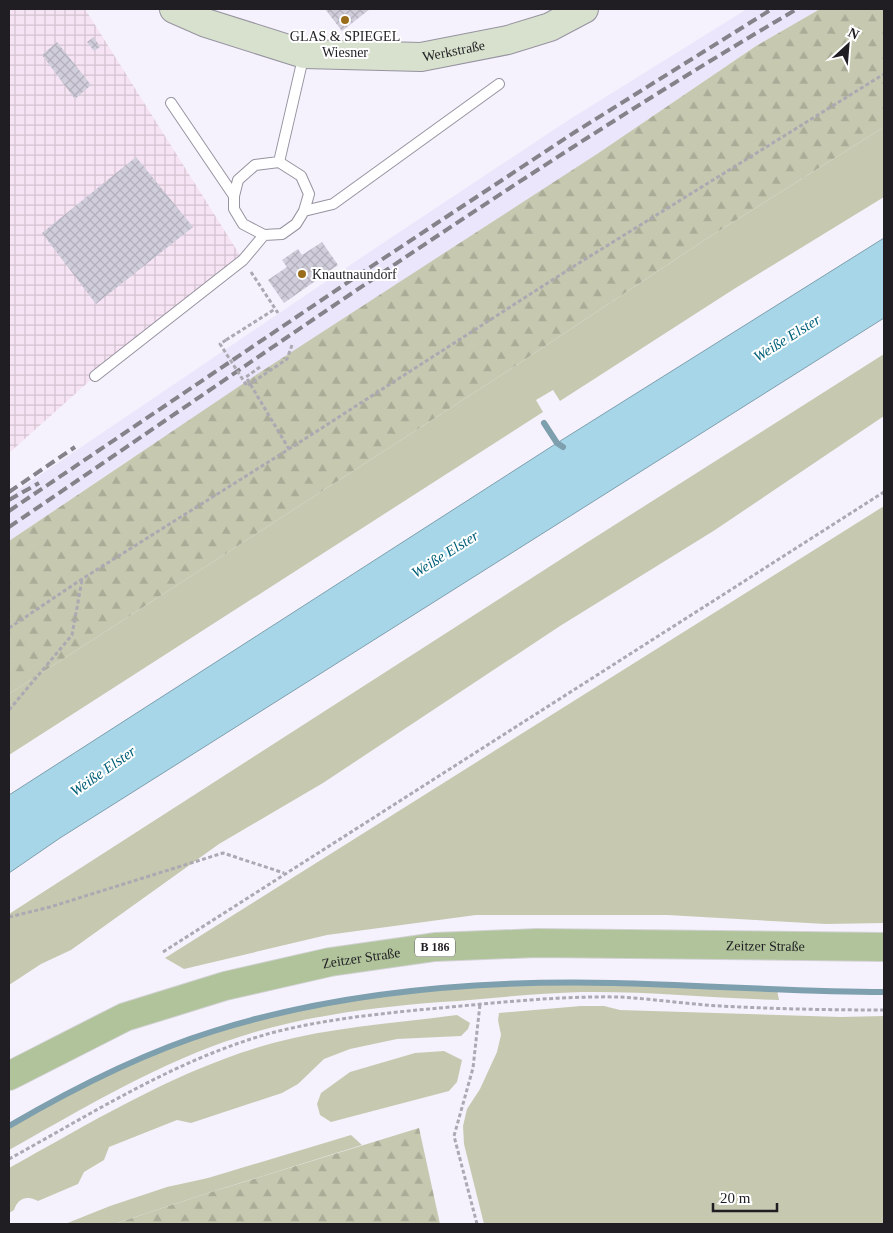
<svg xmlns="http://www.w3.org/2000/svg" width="893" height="1233" viewBox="0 0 893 1233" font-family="'Times New Roman',serif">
<defs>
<pattern id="industrial-grid" width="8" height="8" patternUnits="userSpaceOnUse" patternTransform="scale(1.25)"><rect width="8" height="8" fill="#f6e3f3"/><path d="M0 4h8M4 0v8" fill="none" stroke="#d3c2d0"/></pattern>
<pattern id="forest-firs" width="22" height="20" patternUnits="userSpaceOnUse" patternTransform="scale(1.25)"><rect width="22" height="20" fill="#c6c9b0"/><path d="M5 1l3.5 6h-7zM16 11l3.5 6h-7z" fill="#aaac97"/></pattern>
<pattern id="building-cross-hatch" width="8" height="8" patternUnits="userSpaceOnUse" patternTransform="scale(1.25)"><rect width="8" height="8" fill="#d1cedb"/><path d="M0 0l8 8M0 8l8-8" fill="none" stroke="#b3b0bc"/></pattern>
</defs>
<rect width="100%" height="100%" fill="#f5f2fd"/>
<!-- built -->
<path fill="#ebe6fb" d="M747,9H820L756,46L597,154L126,462L9,541V496L371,251L567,121Z"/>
<!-- industrial -->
<path fill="url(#industrial-grid)" d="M9,9H85L243,260L95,376L9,453Z"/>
<!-- green -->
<path fill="#c6c9b0" d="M884,127V197L734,289L560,401L553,390L536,400L543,412L9,755V694L506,372L703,241Z
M884,354V416L715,530L560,626L323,783L219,844L71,950L41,964L9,985V914L583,545Z
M884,506V923L826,924L667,915H476L327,935L184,969L165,958Z
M612,983L777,990L779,1000C713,998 647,991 582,992C535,993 488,999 441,1002C367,1008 294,1017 224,1042C148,1069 79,1111 9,1150V1126C87,1081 170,1040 258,1018C374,989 493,984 612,983Z
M581,1006H604L620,1010L841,1017L884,1016V1224H484L464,1144L463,1126L467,1109L480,1089L497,1052L501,1035L498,1020L499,1013Z
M457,1015L470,1023L468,1029L461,1036L397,1039L350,1049L324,1059L298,1084L282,1093L191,1123L177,1120L109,1147L104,1160L84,1172L78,1184L38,1201C27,1195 18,1198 14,1210L9,1213V1168C94,1121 178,1069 273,1043C333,1027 396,1023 457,1015Z
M444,1051L462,1060L457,1082L449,1091L331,1122L320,1115L317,1104L321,1093L350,1072L415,1053Z
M351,1135L362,1145L208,1193L114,1224H65L110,1206L167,1187L208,1178Z"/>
<!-- forest -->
<path fill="url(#forest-firs)" d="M820,9H884V127L703,241L506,372L9,694V541L256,375L597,154L756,46Z
M419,1128L440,1224H114L208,1193Z"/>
<!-- water -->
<path fill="#a6d6e8" stroke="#7e9fad" d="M884,238V318L60,838L9,873V795L557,443Z"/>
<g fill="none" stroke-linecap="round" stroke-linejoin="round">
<!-- stream -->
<path stroke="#7e9fad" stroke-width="6" d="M544,423L557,443L563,447
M9,1126C74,1088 142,1053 214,1031C341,991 480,980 613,983C703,985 794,992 884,992"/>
</g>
<!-- building -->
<path fill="url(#building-cross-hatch)" d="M325,9H370L342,31Z
M94,37L100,47L94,51L87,42Z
M57,42L91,85L75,99L42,55Z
M136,157L193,227L96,304L42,233Z
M322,242L338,265L284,303L268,280L287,267L282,260L298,249L302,255Z"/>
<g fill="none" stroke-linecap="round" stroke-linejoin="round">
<defs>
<path id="service" d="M171,103L234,196
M279,162L301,176L309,194L304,211L296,224L282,234L264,235L243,224L234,209V196L238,180L255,165Z
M279,162L304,54
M304,211L333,204L499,84
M95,376L243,260L264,235"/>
<g id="secondary">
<path id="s1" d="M174,9L206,23L304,54L421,57L508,40L550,27L584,9"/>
</g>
<g id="primary">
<path id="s2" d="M9,1076L125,1017L225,986L330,962L435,947L537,943L884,947"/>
</g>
</defs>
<!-- service casing -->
<use href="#service" stroke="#9693a0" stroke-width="12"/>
<!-- secondary casing -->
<use href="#secondary" stroke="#9693a0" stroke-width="30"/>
<!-- primary casing -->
<use href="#primary" stroke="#d2d2d3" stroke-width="30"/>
<!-- path -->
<path stroke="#aba9b2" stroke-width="3" stroke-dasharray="4 2.5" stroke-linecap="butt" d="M251,272L278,313
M226,340L275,309
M260,367L246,377L289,449
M253,382L287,359L292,345
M9,628L82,579L289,449L571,268L884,74
M9,710L72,635L82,580
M9,917L50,907L223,853L284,873
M163,952L884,492
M9,1159C93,1113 177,1059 271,1033C333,1017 397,1012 461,1006C513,1001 567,996 620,997C653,999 687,1004 720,1006C775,1009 830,1010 884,1010
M477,1224L454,1136L473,1068L480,1004"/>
<!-- service -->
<use href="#service" stroke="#fff" stroke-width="10"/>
<!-- secondary -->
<use href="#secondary" stroke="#d7e1cd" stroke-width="28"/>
<!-- primary -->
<use href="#primary" stroke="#b0c39b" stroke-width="28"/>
<!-- rail -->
<path stroke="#85828a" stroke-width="4" stroke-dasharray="10 5" stroke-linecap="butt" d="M9,492L75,447
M9,500L39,483
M9,511L378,262L575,132L772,9
M9,527C269,351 526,168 797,9"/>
<!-- path-bridge -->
<path stroke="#aba9b2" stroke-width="3" stroke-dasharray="4 2.5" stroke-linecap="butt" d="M226,340L220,344L247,386L253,382"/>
</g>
<!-- markers -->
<g fill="#9a6d1d" stroke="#fff" stroke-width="2">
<circle cx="345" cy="20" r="5"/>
<circle cx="302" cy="274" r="5"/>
</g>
<g text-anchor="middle" stroke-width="4" stroke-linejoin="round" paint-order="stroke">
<!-- shield labels -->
<rect fill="#fff" stroke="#636265" stroke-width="1" x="415" y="937.5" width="40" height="19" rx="4"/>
<g font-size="12" font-weight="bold" fill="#201e23">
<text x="435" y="951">B 186</text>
</g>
<!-- poi labels -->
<g font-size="14" fill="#201e23" stroke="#fff">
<text x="345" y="41">GLAS &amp; SPIEGEL<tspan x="345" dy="16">Wiesner</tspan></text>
<text x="312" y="279" text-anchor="start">Knautnaundorf</text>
</g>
<!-- street labels -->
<g font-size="14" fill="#201e23" stroke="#fff">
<text dy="5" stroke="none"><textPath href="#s1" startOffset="288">Werkstraße</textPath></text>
<text dy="5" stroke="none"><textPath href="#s2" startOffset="779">Zeitzer Straße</textPath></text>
<text dy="5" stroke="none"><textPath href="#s2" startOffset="374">Zeitzer Straße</textPath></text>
</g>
<!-- water labels -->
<g font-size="15" font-style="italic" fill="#006079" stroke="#fff">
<text transform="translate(787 338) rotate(-32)" y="5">Weiße Elster</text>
<text transform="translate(445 554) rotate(-32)" y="5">Weiße Elster</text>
<text transform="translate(103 771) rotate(-35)" y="5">Weiße Elster</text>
</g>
</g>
<!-- border -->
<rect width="893" height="1233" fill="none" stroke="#201e23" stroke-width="20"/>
<!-- north arrow -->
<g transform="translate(848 45) rotate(26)" stroke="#ffffff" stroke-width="4" paint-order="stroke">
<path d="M0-4L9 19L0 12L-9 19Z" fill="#201e23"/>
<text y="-8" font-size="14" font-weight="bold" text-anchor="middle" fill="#201e23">N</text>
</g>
<!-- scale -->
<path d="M713 1203v8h64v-8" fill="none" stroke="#201e23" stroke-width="2.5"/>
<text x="720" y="1203" font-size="15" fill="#201e23" stroke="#ffffff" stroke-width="4" paint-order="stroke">20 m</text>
</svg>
